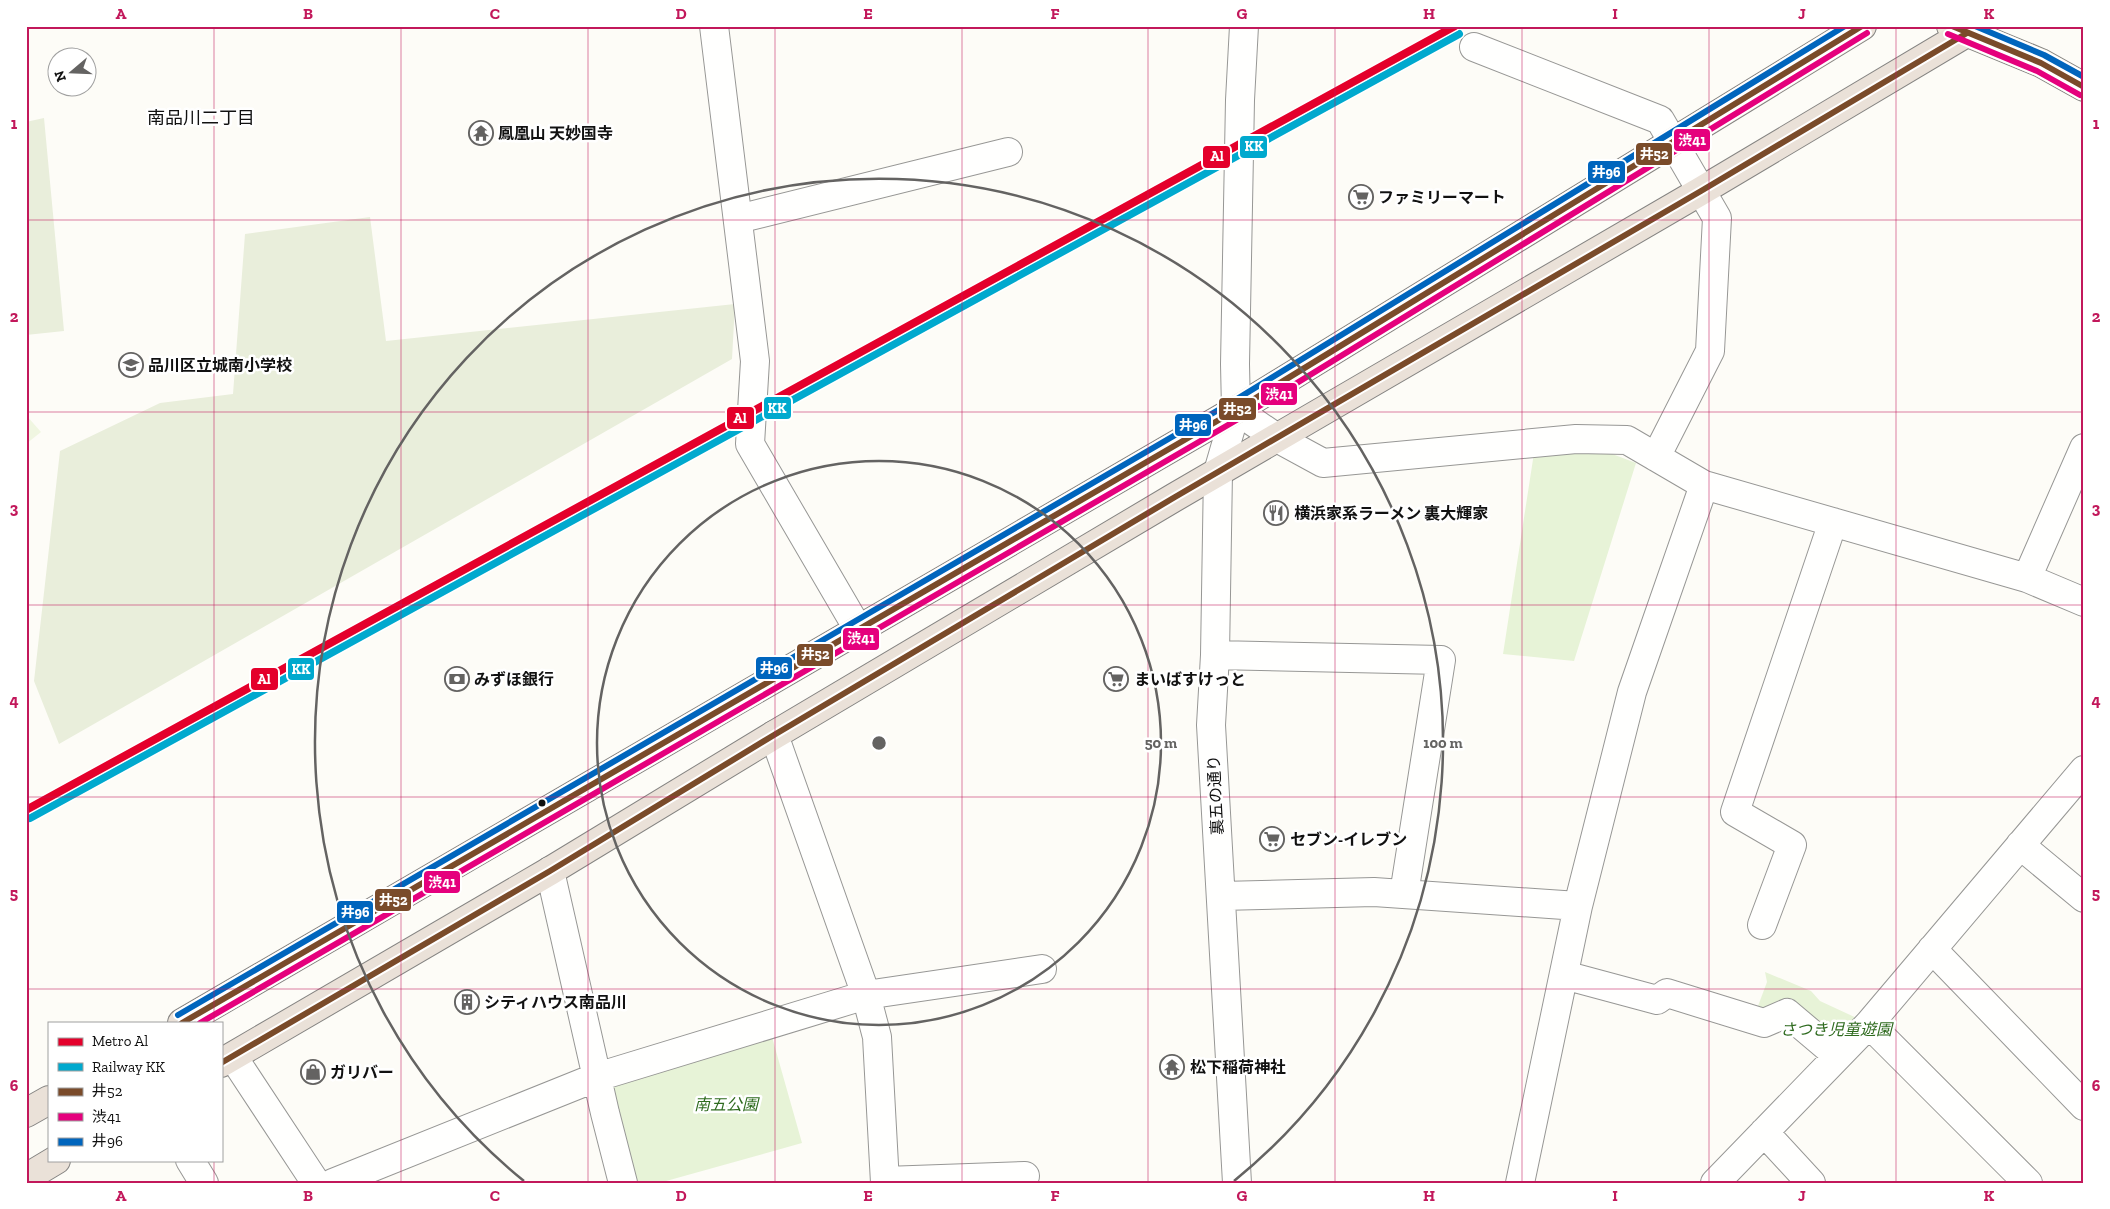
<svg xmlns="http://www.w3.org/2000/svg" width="2110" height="1209" viewBox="0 0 2110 1209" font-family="'Zilla Slab','Noto Sans JP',serif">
<rect width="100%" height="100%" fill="#fdfcf7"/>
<!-- green -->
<path fill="#e7f3d7" d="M1599,449L1636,463L1574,661L1503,654L1534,453Z
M1765,972L1811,991L1820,1001L1861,1020L1838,1056L1787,1013L1755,1014L1767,982Z
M770,1030L802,1143L659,1183H630L608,1096L619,1077Z"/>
<!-- cemetery -->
<path fill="#e9eedb" d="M44,118L64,331L26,335V122Z
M370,217L386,341L735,304L732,359L59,744L34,681L60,451L160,403L233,394L245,234Z"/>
<!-- pitch -->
<path fill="#f0f6e1" d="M26,415L41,432L26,444Z"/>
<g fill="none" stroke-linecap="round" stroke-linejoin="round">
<defs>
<path id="minor" d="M714,26L755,361L750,444L858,629
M1474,47L1660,120L1717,218L1710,351L1656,457
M738,219L1008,152
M1236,410L1277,438L1323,463L1576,439L1627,440L1704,485L2027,578L2084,602
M2027,578L2084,448
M1215,655L1441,660L1404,894
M774,735L866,995L877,1037L885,1183
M2020,845L2084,898
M550,871L605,1113L623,1183
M1221,896L1374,892L1578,906L1520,1183
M1578,906L1632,692L1704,485
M1762,925L1792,845L1735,812L1833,522
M1932,949L2084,1106
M1564,975L1657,1000L1667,993L1764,1023L1787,1013L1838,1056
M1869,1024L2028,1183
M233,1057L316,1183
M1764,1132L1811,1183
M190,1160L204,1183
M885,1181L1025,1176
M333,1183L597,1077L866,995L1042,969
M1237,1183L1211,725L1215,655L1218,472L1236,410L1235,364L1240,100L1244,26
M1715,1183L1869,1024L2084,770"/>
<path id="major" d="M1951,26L2041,63L2084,87"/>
<path id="highway" d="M182,1023L1236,410L1862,26
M221,1063L550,871L774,735L1175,497L1701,191L1978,26
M26,1113L49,1100
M26,1178L56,1160"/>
</defs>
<!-- minor casing -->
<use href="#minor" stroke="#979795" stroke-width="30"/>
<!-- major casing -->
<use href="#major" stroke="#858482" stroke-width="30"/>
<!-- highway casing -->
<use href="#highway" stroke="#858482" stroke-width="30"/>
<!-- minor -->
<use href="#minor" stroke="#fffffe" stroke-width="28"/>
<!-- major -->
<use href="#major" stroke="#ede9dc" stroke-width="28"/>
<!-- highway -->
<use href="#highway" stroke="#eae1d8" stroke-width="28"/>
<defs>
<path id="bus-1" d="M1952,26L2041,63L2084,87
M182,1023L1236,410L1862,26
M221,1063L550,871L774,735L1175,497L1701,191L1967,33"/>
<path id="bus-2" d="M1948,34L2037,71L2080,95
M200,1023L1240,418L1867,33"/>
<path id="bus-3" d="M1975,26L2044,55L2084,77
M178,1015L1232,402L1845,26"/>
</defs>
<!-- bus-1 casing -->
<use href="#bus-1" stroke="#fff" stroke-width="10"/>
<!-- bus-2 casing -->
<use href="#bus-2" stroke="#fff" stroke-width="10"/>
<!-- bus-3 casing -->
<use href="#bus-3" stroke="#fff" stroke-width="10"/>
<!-- bus-1 -->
<use href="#bus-1" stroke="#7a4b2a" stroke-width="6"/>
<!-- bus-2 -->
<use href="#bus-2" stroke="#e5007d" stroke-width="6"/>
<!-- bus-3 -->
<use href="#bus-3" stroke="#0065bd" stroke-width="6"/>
<defs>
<path id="rail-1" d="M30,818L1459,34"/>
</defs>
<!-- rail-1 casing -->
<use href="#rail-1" stroke="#fff" stroke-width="11"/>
<!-- rail-1 -->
<use href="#rail-1" stroke="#00a9ce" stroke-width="8"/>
<defs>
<path id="metro-1" d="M26,810L1455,26"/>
</defs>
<!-- metro-1 casing -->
<use href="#metro-1" stroke="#fff" stroke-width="11"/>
<!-- metro-1 -->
<use href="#metro-1" stroke="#e4002b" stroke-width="8"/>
</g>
<!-- grid -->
<path fill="none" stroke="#c2185b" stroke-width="1" stroke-opacity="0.55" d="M214,26V1023M401,26V1183M588,26V1183M775,26V1183M962,26V1183M1148,26V1183M1335,26V1183M1522,26V1183M1709,26V1183M1896,26V1183M26,220H2084M26,412H2084M26,605H2084M26,797H2084M26,989H2084M214,1160V1183"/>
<!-- distance rings -->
<g fill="none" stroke="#646362" stroke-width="2.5">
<circle cx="879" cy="743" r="282"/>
<path d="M524 1181A564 564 0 1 1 1234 1181"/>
</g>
<!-- icons -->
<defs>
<symbol id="temple-ring" viewBox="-11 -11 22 22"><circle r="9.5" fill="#fff" stroke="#646362" stroke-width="1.5"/><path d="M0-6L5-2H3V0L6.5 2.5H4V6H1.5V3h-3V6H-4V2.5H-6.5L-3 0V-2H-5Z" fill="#646362"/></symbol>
<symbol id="supermarket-ring" viewBox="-11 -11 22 22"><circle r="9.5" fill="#fff" stroke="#646362" stroke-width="1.5"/><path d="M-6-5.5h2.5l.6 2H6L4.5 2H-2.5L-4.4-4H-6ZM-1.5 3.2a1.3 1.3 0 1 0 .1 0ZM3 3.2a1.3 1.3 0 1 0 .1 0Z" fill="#646362"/></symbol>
<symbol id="school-ring" viewBox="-11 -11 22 22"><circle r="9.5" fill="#fff" stroke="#646362" stroke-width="1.5"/><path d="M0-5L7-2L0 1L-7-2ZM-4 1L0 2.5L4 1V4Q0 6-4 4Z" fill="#646362"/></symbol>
<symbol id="restaurant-ring" viewBox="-11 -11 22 22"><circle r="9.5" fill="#fff" stroke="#646362" stroke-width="1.5"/><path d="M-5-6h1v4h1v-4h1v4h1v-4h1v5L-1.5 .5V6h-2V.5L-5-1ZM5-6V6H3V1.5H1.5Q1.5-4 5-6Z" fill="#646362"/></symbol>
<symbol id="bank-ring" viewBox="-11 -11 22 22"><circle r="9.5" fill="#fff" stroke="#646362" stroke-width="1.5"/><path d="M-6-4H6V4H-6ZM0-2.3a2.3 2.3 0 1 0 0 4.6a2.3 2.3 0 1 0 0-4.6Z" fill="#646362"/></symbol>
<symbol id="building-ring" viewBox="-11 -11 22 22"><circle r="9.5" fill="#fff" stroke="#646362" stroke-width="1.5"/><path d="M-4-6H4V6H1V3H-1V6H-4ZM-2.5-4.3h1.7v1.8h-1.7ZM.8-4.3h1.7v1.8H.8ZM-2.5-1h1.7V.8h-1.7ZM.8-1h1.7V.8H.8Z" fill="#646362"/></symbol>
<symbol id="shop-ring" viewBox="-11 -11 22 22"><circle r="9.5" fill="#fff" stroke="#646362" stroke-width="1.5"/><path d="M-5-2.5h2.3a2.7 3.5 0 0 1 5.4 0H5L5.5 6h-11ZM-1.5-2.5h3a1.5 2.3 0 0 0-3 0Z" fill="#646362"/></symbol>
</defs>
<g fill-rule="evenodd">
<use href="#temple-ring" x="467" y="119" width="28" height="28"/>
<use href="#supermarket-ring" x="1347" y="183" width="28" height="28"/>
<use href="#school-ring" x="117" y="351" width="28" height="28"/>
<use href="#restaurant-ring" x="1262" y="499" width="28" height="28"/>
<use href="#bank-ring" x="443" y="665" width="28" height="28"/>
<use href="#supermarket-ring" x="1102" y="665" width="28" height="28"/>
<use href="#supermarket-ring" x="1258" y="825" width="28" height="28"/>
<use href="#building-ring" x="453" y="988" width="28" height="28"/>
<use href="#temple-ring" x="1158" y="1053" width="28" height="28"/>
<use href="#shop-ring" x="299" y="1058" width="28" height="28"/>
</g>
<!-- markers -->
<circle fill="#111" stroke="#fff" stroke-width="2" cx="542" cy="803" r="4.5"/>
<g text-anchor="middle" stroke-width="5" stroke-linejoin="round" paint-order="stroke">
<!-- poi labels -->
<g font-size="16" font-weight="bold" fill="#111" stroke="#fff" text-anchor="start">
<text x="498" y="139">鳳凰山 天妙国寺</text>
<text x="1378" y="203">ファミリーマート</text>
<text x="148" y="371">品川区立城南小学校</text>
<text x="1294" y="519">横浜家系ラーメン 裏大輝家</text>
<text x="474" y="685">みずほ銀行</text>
<text x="1134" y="685">まいばすけっと</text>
<text x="1290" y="845">セブン-イレブン</text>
<text x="484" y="1008">シティハウス南品川</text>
<text x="1190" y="1073">松下稲荷神社</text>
<text x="330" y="1078">ガリバー</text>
</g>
<!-- street labels -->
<g font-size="16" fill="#111" stroke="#fff">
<text transform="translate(1215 795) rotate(-93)" y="6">裏五の通り</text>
</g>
<!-- park labels -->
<g font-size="16" font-style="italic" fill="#2f6b1f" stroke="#fff">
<text x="1836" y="1035">さつき児童遊園</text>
<text x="726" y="1110">南五公園</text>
</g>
<!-- neighbourhood labels -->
<g font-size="18" fill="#111" stroke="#fff">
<text x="201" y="124">南品川二丁目</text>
</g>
</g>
<circle cx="879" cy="743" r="8" fill="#646362" stroke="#fff" stroke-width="2.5"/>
<g font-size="15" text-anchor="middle" font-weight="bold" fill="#646362" stroke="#fff" stroke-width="5" stroke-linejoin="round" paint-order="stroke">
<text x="1161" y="748">50 m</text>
<text x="1443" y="748">100 m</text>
</g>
<g stroke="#fff" stroke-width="2">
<rect x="1673" y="128" width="38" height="24" rx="5" fill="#e5007d"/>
<rect x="1239" y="135" width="29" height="24" rx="5" fill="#00a9ce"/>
<rect x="1635" y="142" width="38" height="24" rx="5" fill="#7a4b2a"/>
<rect x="1202" y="145" width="29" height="24" rx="5" fill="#e4002b"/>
<rect x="1587" y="160" width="39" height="24" rx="5" fill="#0065bd"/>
<rect x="1260" y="382" width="38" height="24" rx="5" fill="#e5007d"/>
<rect x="763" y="396" width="29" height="24" rx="5" fill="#00a9ce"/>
<rect x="1218" y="397" width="39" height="24" rx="5" fill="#7a4b2a"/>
<rect x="726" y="406" width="29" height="24" rx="5" fill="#e4002b"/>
<rect x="1174" y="413" width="38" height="24" rx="5" fill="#0065bd"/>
<rect x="842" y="627" width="38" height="24" rx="5" fill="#e5007d"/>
<rect x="796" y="643" width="38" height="24" rx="5" fill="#7a4b2a"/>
<rect x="755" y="656" width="38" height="24" rx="5" fill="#0065bd"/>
<rect x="287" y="657" width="28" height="24" rx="5" fill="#00a9ce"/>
<rect x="250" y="667" width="29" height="24" rx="5" fill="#e4002b"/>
<rect x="423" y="870" width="38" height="24" rx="5" fill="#e5007d"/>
<rect x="374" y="888" width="38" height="24" rx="5" fill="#7a4b2a"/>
<rect x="336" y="900" width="38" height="24" rx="5" fill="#0065bd"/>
</g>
<g font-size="14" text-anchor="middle" font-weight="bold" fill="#fff">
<text x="1692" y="145">渋41</text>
<text x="1254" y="151">KK</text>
<text x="1654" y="159">井52</text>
<text x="1217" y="161">Al</text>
<text x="1606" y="177">井96</text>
<text x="1279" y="399">渋41</text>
<text x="777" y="413">KK</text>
<text x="1237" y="414">井52</text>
<text x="740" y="423">Al</text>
<text x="1193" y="430">井96</text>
<text x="861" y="643">渋41</text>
<text x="815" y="659">井52</text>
<text x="774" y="673">井96</text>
<text x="301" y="674">KK</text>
<text x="264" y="684">Al</text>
<text x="442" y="887">渋41</text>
<text x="393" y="905">井52</text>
<text x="355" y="917">井96</text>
</g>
<!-- border -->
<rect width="2110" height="1209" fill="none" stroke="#ffffff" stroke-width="55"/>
<!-- legend -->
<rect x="48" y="1022" width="175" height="140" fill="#ffffff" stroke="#a0a0a0"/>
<rect x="58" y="1038" width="25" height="8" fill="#e4002b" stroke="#a0a0a0"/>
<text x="92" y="1046" font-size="15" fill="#111111">Metro Al</text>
<rect x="58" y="1063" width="25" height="8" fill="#00a9ce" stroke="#a0a0a0"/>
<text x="92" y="1072" font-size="15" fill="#111111">Railway KK</text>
<rect x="58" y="1088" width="25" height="8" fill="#7a4b2a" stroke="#a0a0a0"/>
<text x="92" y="1096" font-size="15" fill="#111111">井52</text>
<rect x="58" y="1113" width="25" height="8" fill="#e5007d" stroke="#a0a0a0"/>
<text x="92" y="1122" font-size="15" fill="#111111">渋41</text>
<rect x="58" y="1138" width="25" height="8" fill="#0065bd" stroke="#a0a0a0"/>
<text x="92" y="1146" font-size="15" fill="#111111">井96</text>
<!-- north arrow -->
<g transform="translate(72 72) rotate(251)"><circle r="24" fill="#ffffff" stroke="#a0a0a0"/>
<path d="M0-4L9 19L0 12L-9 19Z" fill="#646362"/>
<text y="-8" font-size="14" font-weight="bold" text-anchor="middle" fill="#111111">N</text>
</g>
<rect x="28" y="28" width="2054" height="1154" fill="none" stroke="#c2185b" stroke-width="2"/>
<g font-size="16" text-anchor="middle" font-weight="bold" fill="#c2185b">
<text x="121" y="19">A</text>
<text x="308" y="19">B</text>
<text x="495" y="19">C</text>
<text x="681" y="19">D</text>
<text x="868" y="19">E</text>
<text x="1055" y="19">F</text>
<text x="1242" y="19">G</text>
<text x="1429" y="19">H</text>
<text x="1615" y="19">I</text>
<text x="1802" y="19">J</text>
<text x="1989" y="19">K</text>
<text x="14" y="129">1</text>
<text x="2096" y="129">1</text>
<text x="14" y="322">2</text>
<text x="2096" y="322">2</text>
<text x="14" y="514">3</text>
<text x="2096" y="514">3</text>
<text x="14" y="706">4</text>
<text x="2096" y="706">4</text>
<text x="14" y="899">5</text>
<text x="2096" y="899">5</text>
<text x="14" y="1091">6</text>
<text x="2096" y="1091">6</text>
<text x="121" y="1201">A</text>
<text x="308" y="1201">B</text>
<text x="495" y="1201">C</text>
<text x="681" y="1201">D</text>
<text x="868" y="1201">E</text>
<text x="1055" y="1201">F</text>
<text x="1242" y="1201">G</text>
<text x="1429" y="1201">H</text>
<text x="1615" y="1201">I</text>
<text x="1802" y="1201">J</text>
<text x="1989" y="1201">K</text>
</g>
</svg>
